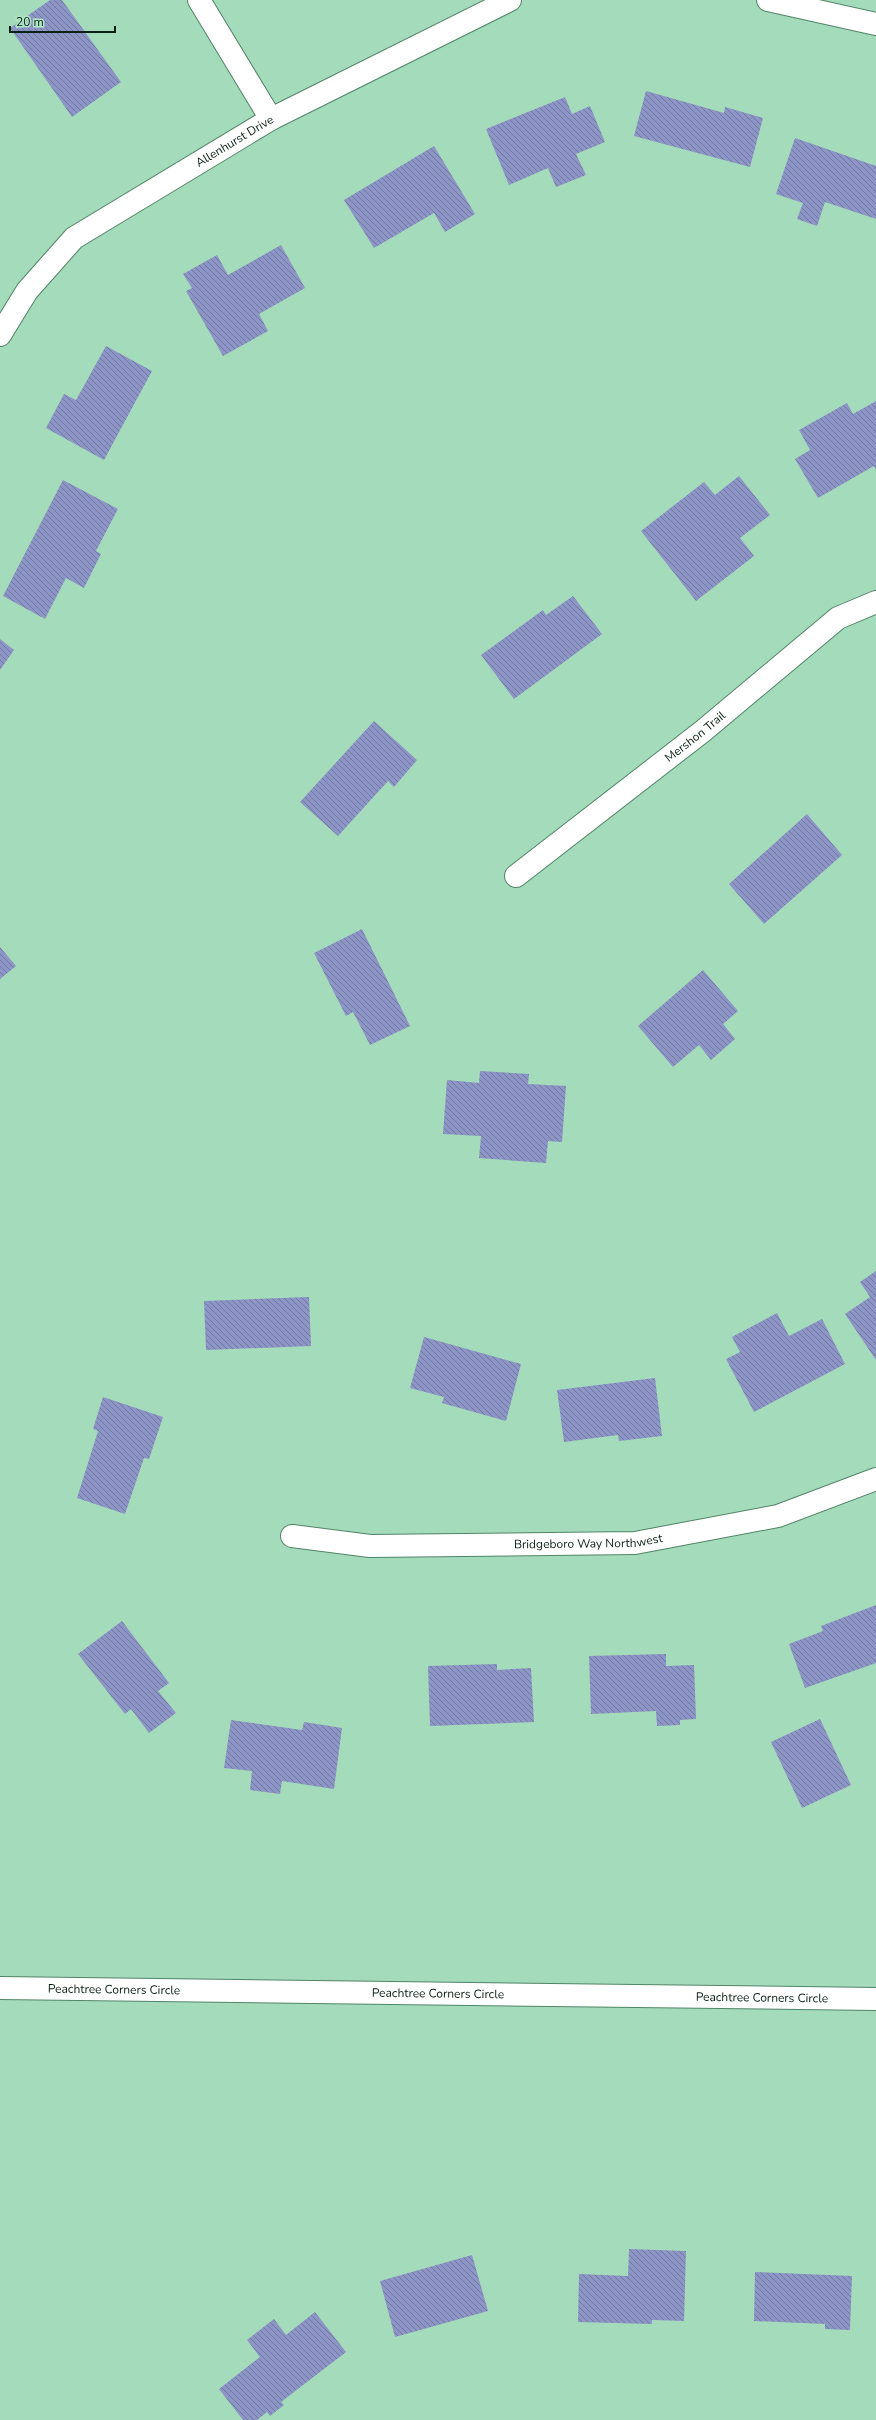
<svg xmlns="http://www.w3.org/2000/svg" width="876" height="2420" viewBox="0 0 876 2420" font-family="'Nunito Sans',sans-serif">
<defs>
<pattern id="building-back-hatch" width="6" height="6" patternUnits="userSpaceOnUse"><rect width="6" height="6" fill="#8d94c6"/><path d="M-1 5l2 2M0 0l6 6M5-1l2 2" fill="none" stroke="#7178a0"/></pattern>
</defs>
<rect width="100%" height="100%" fill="#a4dbba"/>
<!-- building -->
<path fill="url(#building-back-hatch)" d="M50,0H62L121,82L72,117L10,28Z
M646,91L724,113L725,107L763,118L750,167L634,136Z
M565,97L572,114L590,106L605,142L576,154L586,175L556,187L548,168L509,185L486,129Z
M795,138L876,166V219L825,202L817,226L797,219L803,203L776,194Z
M434,146L475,214L445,232L434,213L374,248L344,200Z
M281,245L305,288L259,314L268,331L223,356L186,291L192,288L183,274L217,255L228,275Z
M106,346L152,371L104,460L46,428L64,394L76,400Z
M876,401V470L874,466L818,498L795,459L810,450L799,430L847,403L853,414Z
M739,476L770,515L740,538L754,556L696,601L641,531L704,482L715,495Z
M63,480L118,509L96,551L101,554L84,588L66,578L45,619L3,596Z
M573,596L602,634L514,699L481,655L543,610L546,615Z
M0,639L14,650L0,670Z
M374,721L417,760L394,787L388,781L338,836L300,802Z
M807,814L842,855L764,924L729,884Z
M362,929L410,1026L370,1045L353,1012L346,1016L314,953Z
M0,947L16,966L0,979Z
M703,970L738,1011L723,1024L735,1039L711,1060L699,1045L673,1067L638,1026Z
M480,1071L529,1074L528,1084L566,1086L562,1142L548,1141L546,1163L479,1158L481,1136L443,1134L447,1080L479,1083Z
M876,1271V1360L845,1314L870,1297L860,1282Z
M309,1297L311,1346L206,1350L204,1301Z
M777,1313L789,1336L822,1319L845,1364L754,1412L726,1359L740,1352L732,1337Z
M424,1337L521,1364L506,1421L442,1403L444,1397L410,1388Z
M655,1378L662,1436L619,1441L618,1435L564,1442L557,1390Z
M103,1397L163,1417L149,1459L144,1458L125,1514L77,1498L98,1431L93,1429Z
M876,1605V1663L805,1688L789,1644L823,1631L821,1626Z
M122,1621L169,1683L158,1691L176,1713L149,1733L131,1709L125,1714L78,1654Z
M666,1654V1666L694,1665L696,1719L680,1720V1725L657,1726L656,1711L591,1714L589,1656Z
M497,1664V1670L531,1668L534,1722L430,1726L428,1666Z
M820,1719L851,1785L802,1808L771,1742Z
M231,1720L302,1730L304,1722L342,1728L334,1789L282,1781L280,1794L250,1790L252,1771L224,1768Z
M629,2249L686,2251L684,2321L652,2320V2324L578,2322L579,2274L628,2276Z
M472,2255L488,2311L395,2337L380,2281Z
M755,2272L852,2276L850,2330L825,2329V2324L754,2321Z
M315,2312L346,2352L281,2402L284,2405L270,2416L267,2412L257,2420H243L219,2389L260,2357L247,2340L274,2319L286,2335Z"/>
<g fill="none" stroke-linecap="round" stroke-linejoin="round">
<defs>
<g id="street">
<path d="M199,0L271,119"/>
<path d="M768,0L876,24"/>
<path id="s1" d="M0,335L27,291L74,238L271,119L510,0"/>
<path id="s2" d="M516,876L703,731L838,618L876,602"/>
<path id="s3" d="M292,1536L370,1546L635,1543L778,1516L876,1479"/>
</g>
<g id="secondary">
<path id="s4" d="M0,1988L876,1999"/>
</g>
</defs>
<!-- street casing -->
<use href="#street" stroke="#508567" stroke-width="24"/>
<!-- secondary casing -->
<use href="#secondary" stroke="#508567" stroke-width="24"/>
<!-- street -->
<use href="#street" stroke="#fff" stroke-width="22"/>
<!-- secondary -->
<use href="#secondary" stroke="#fff" stroke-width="22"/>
</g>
<g text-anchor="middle" stroke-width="3" stroke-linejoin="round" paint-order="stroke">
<!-- street labels -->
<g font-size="12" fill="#0a2014" stroke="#b0e8c7">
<text dy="4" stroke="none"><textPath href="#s1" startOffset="310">Allenhurst Drive</textPath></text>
<text dy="4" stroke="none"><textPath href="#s2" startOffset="227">Mershon Trail</textPath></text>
<text dy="4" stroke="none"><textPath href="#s3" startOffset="297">Bridgeboro Way Northwest</textPath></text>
<text dy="4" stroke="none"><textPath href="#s4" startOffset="114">Peachtree Corners Circle</textPath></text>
<text dy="4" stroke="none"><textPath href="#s4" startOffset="438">Peachtree Corners Circle</textPath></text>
<text dy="4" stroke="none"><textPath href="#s4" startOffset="762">Peachtree Corners Circle</textPath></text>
</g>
</g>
<!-- scale -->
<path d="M10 26v6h105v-6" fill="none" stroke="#0a2014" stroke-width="2"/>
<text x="16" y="26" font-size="12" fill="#0a2014" stroke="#b0e8c7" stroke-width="3" paint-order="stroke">20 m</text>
</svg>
